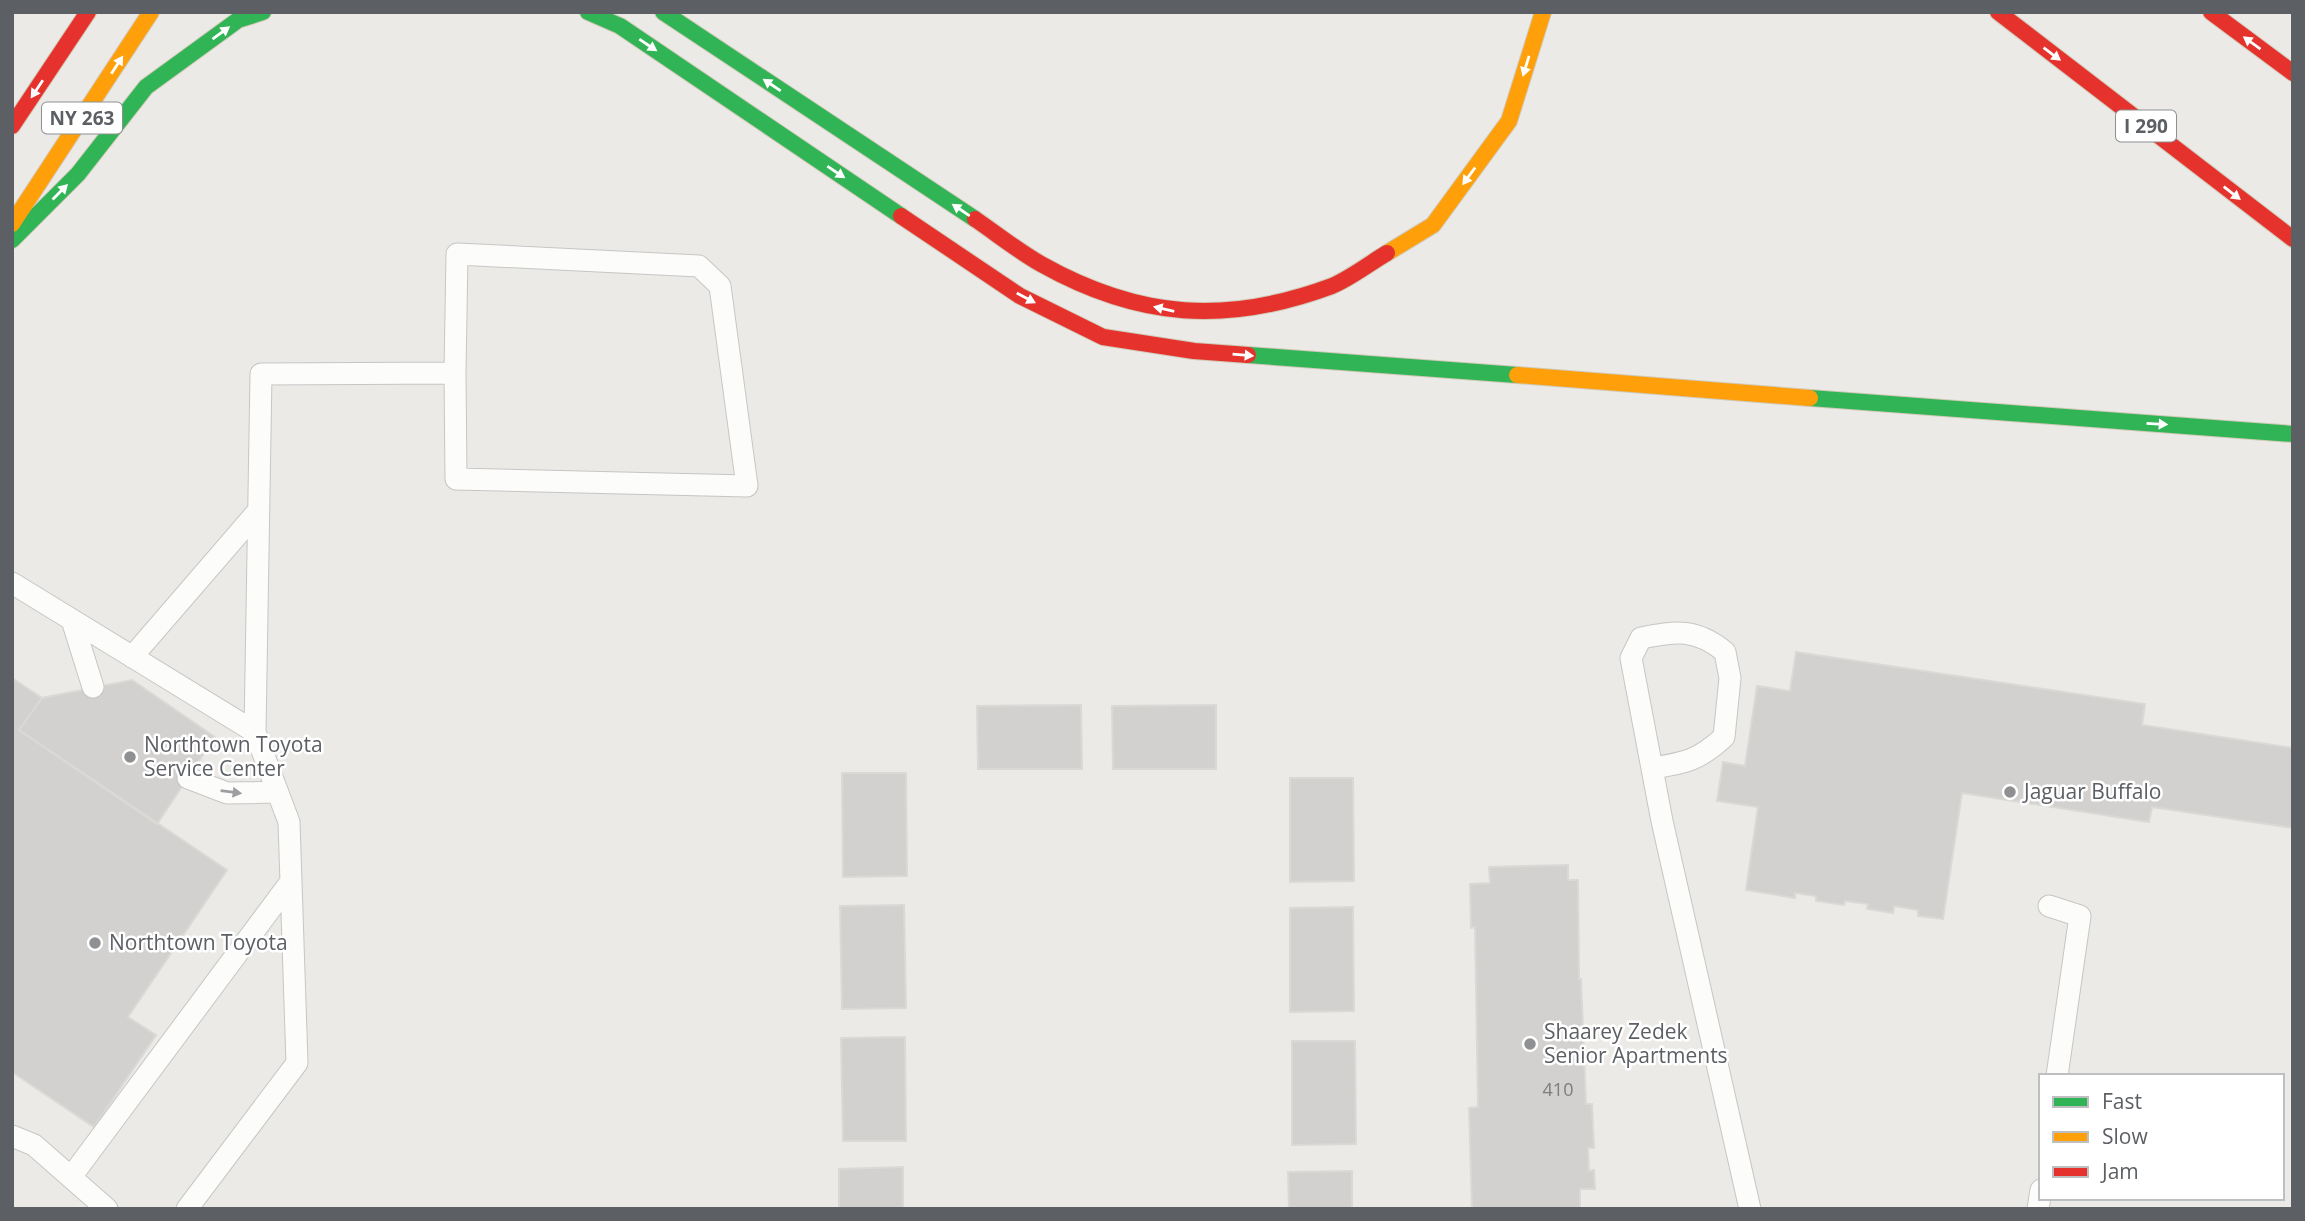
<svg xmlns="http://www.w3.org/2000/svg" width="2305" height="1221" viewBox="0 0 2305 1221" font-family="'Open Sans',sans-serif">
<rect width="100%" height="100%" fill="#ebeae7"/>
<!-- building -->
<path fill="#d2d1cf" stroke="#dad9d6" stroke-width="2" d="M1796,652L2145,704L2142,725L2293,748V828L2152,807L2149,822L1962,793L1943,919L1918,916V910L1894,906L1893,913L1867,909L1868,904L1845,901L1844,905L1816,901V896L1795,893V898L1746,890L1758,807L1717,801L1723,762L1745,766L1757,686L1790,691Z
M12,678L42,698L19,730L227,870L128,1017L156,1035L94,1127L12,1072Z
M132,680L215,737L157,824L19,730L42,698Z
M1081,705L1082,769H978L977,706Z
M1216,705V769H1113L1112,706Z
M842,773H906L907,876L843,877Z
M1290,778H1353L1354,881L1290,882Z
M1568,865V880H1578L1579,979H1581L1586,1104H1592L1594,1148H1588L1589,1171L1594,1170L1595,1189H1580V1209H1472L1469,1108L1478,1107L1475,927L1471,928L1470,884L1490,883L1489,867Z
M904,905L906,1008L842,1009L840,906Z
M1353,907L1354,1011L1290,1012V908Z
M905,1037L906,1141H843L841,1038Z
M1292,1041H1355L1356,1144L1292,1145Z
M903,1167V1209H839V1169Z
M1352,1171V1209H1289L1288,1172Z"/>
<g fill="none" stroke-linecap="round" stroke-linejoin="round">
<defs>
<path id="lane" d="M12,583L255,732
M72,620L93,687
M132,657L258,511
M1652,768C1686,763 1699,760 1724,737L1730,678L1725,652C1696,628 1676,631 1641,638L1631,658L1662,821L1750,1209
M188,778L227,793L277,792
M2049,906L2080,916L2057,1076
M12,1136L34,1145L107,1209
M71,1177L289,884
M187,1209L297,1063L289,822L255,732L261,374L455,373L456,479L747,486L720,286L699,266L457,254L455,373
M2038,1209L2041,1190"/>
<path id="fast" d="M588,12L620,26L901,216
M663,12L975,219
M12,240L78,174L146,87L238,20L263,12
M1248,355L1517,375
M1810,398L2293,434"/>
<path id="slow" d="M12,224L151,12
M1387,253L1433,225L1509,121L1543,12
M1517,375L1810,398"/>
<path id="jam" d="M1998,12L2293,239
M2211,12L2293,73
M12,126L88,12
M901,216L1020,296L1103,337L1194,351L1248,355
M975,219C997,234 1018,251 1041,264C1139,319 1227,325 1332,286C1351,278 1370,263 1387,253"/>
</defs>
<!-- lane casing -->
<use href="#lane" stroke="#c6c6c6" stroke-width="23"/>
<!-- fast casing -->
<use href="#fast" stroke="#d1c9b7" stroke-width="18"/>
<!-- slow casing -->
<use href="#slow" stroke="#d1c9b7" stroke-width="18"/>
<!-- jam casing -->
<use href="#jam" stroke="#d1c9b7" stroke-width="18"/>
<!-- lane -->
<use href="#lane" stroke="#fcfcfb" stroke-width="21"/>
<!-- fast -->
<use href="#fast" stroke="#30b455" stroke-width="16"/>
<!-- slow -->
<use href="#slow" stroke="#ff9f0a" stroke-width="16"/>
<!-- jam -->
<use href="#jam" stroke="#e5322d" stroke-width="16"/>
</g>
<!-- one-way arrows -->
<defs><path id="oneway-solid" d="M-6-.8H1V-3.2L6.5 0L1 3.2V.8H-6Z" transform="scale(1.75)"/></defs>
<g fill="#fff">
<use href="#oneway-solid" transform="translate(221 33) rotate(-36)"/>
<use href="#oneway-solid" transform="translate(2252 43) rotate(-144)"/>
<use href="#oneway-solid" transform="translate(648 45) rotate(34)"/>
<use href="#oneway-solid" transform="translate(2052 54) rotate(37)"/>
<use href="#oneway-solid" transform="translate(117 65) rotate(-57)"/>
<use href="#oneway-solid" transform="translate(1526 66) rotate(107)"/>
<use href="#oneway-solid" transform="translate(772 85) rotate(-146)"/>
<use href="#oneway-solid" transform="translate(37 89) rotate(124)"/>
<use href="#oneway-solid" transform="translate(836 172) rotate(34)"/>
<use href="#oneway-solid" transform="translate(1469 176) rotate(126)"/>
<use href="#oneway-solid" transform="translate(60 192) rotate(-45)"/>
<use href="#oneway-solid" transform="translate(2232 193) rotate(38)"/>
<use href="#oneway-solid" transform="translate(961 210) rotate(-146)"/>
<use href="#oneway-solid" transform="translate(1026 298) rotate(28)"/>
<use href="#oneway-solid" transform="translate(1164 309) rotate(-167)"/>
<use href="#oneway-solid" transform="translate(1243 355) rotate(5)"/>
<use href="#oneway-solid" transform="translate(2157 424) rotate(3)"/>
</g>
<use fill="#9c9ea0" href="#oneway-solid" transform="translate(231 792) rotate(7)"/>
<!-- markers -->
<g fill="#8e9091" stroke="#fff" stroke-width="2.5">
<circle cx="130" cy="757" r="7"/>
<circle cx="2010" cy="792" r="7"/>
<circle cx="95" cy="943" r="7"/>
<circle cx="1530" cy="1044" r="7"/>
</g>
<g text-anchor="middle" stroke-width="5" stroke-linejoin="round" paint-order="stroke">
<!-- number labels -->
<g font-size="18" fill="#7b7d7f">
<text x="1558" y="1096">410</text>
</g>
<!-- shield labels -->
<g fill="#fff" stroke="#8d8f92" stroke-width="2">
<rect x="42" y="102.5" width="80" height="31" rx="5"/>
<rect x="2116" y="110.5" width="60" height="31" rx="5"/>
</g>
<g font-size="19" font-weight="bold" fill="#5c5f63">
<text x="82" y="125">NY 263</text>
<text x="2146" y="133">I 290</text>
</g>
<!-- poi labels -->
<g font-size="21" fill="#5c5f63" stroke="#fff" text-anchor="start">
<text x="144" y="752">Northtown Toyota<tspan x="144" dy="24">Service Center</tspan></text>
<text x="2024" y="799">Jaguar Buffalo</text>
<text x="109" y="950">Northtown Toyota</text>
<text x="1544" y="1039">Shaarey Zedek<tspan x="1544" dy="24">Senior Apartments</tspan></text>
</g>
</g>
<!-- border -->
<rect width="2305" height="1221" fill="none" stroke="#5c5f63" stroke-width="28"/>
<!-- legend -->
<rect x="2039" y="1074" width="245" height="126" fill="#ffffff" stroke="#bebfc1" stroke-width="2"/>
<rect x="2053" y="1097" width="35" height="10" fill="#30b455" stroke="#bebfc1" stroke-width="2"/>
<text x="2102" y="1109" font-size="21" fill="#5c5f63">Fast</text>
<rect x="2053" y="1132" width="35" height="10" fill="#ff9f0a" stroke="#bebfc1" stroke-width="2"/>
<text x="2102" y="1144" font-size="21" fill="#5c5f63">Slow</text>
<rect x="2053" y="1167" width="35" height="10" fill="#e5322d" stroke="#bebfc1" stroke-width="2"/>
<text x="2102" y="1179" font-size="21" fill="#5c5f63">Jam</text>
</svg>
